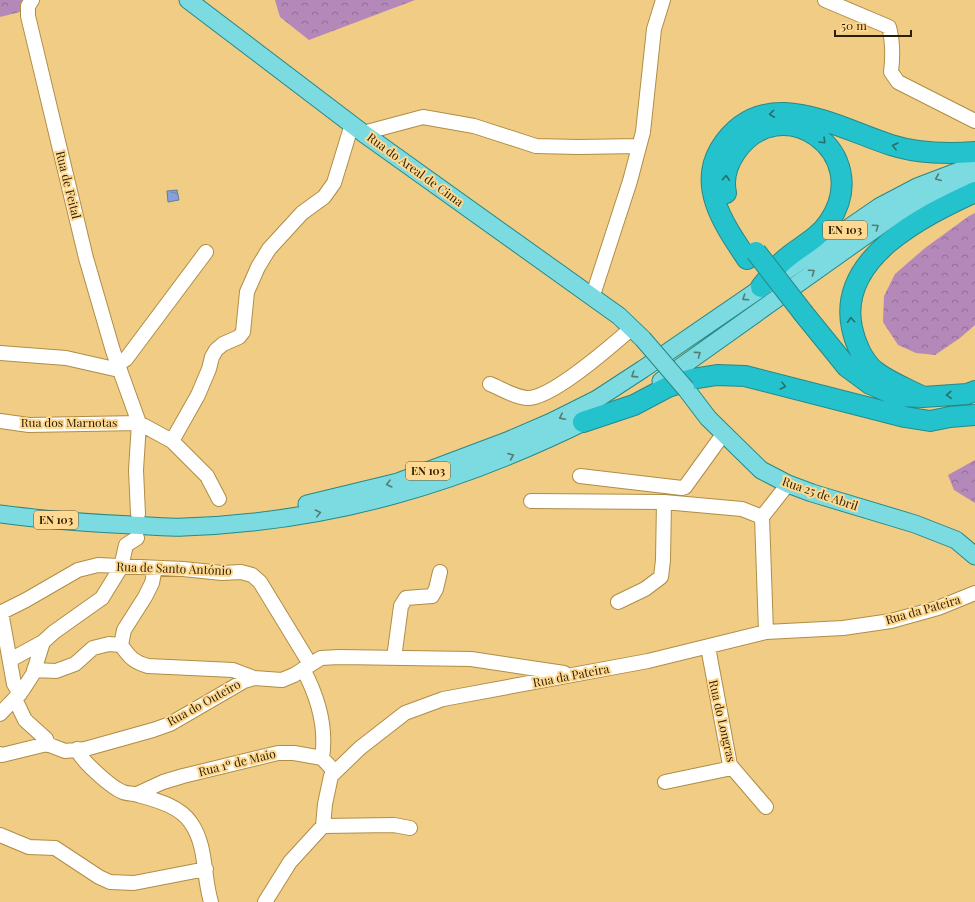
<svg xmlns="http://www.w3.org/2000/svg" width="975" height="902" viewBox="0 0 975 902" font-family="'Playfair Display',serif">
<defs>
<pattern id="forest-crowns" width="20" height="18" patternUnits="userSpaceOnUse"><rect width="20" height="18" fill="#b488b9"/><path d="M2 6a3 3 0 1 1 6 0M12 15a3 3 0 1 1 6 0" fill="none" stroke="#936f94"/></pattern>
<pattern id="water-ripples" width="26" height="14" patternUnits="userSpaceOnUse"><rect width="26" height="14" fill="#85a2d9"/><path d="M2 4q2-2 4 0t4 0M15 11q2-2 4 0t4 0" fill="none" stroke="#6d83ae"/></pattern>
</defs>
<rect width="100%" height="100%" fill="#f1cc85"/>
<!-- forest -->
<path fill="url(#forest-crowns)" d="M0,0H26L20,12L0,17Z
M275,0H415L309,40L280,17Z
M975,213V325L960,338L935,355L916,353L898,345L883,322L884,296L895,274L925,248L969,216Z
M975,460V503L954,490L948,475Z"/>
<!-- water -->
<path fill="url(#water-ripples)" stroke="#6a7a98" d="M177,190L179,200L168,202L167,191Z"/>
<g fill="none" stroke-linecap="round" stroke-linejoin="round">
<defs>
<path id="minor" d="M32,0L28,6V16L86,258L113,351L139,423L136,470L138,514
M825,0L889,27C893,42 893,56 891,72L898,82L975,121
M363,133L423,117L474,126L536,146L578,147L639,146
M592,298L630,181L643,132L654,29L663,0
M0,353L66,358L119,370
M117,365L126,359L206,252
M490,384C502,389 514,397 527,398C552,399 612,345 632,328
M0,421L29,425L139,423L172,441L207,476L219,499
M172,441L198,395L209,369L212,357L216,350L223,344L239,337L243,332L247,292L258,267L269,249L302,213L324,197L334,183L352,124
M580,476L682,488L685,487L724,433
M531,501L664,502L742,509L762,517
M155,568L152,583L145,597L124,630L121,645C130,658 134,662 148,666L233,670L254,678
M618,602L645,589L661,577L663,560L664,502
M1,612L14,684L20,694
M0,613L26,600L78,570L98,565L183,569L222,573L241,572L252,575L260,582L310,664
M766,632L762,517L788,484
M708,647L730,765L766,807
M394,658L401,606L406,598L432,596L436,589L440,572
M10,660L43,642
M303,669C318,697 327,726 322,758
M34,670L56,671L75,664L93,648L109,644L121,645
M15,699L25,720L46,739L48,745
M0,714L22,691L33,674L43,642L54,632L102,598L121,567L126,545L137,538
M77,749C80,760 112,788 123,792C127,794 133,793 138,795C156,800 180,806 191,823C207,846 203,876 211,902
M0,754L2,755L47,744L65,751L85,749L153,730L170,724L244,681L254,678L282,680L294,675L321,658L339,657L471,659L564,673
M665,782L732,768
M137,794L163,782L183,776L278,753H294L322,758L335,772
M323,826L394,825L410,828
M0,835L29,847L55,848L99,877L110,882L134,883L206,869
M265,902L290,862L323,826L325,804L331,776L360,748L405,713L443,699L648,661L766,632L843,628L891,621L938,608L975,593"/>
<path id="major" d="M188,0L363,133L619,316L643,339
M661,381L886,221L924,201L975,181
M686,389L708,418L761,470L788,484L812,493L915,524L956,540L975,556
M307,504L398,482L507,441L551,422L597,399L643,369L879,207L917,187L975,165
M0,514C44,520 88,523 132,525C149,526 167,528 184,527C332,522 462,483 594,417"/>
<path id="highway" d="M726,193C723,179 727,165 735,153C780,86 876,152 829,222C818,239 797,248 783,261C775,268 768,279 761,287
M747,259C726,227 697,188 720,149C762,81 835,127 891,145C919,154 947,154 975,152
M804,314L847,367L870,384L898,396L923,397L967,394L975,391
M923,397C908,389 889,382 875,371C863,361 855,343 852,328C837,258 923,216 975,192
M583,422L634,405L668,387L692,379L717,375L745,376L905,417L930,421L950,417L975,415"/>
</defs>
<!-- minor casing -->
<use href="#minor" stroke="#b08d46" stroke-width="16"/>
<!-- major casing -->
<use href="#major" stroke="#278986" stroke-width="19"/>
<!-- highway casing -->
<use href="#highway" stroke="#278986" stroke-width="22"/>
<!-- minor -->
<use href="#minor" stroke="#fff" stroke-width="14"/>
<!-- major -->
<use href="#major" stroke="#7cdae1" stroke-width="17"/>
<!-- highway -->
<use href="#highway" stroke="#24c2cd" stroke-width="20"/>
<defs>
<path id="major-bridge" d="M643,339L686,389"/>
<path id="highway-bridge" d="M756,252L804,314"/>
</defs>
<!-- major-bridge casing -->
<use href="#major-bridge" stroke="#278986" stroke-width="19" stroke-linecap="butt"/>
<!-- highway-bridge casing -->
<use href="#highway-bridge" stroke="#278986" stroke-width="22" stroke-linecap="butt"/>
<!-- major-bridge -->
<use href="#major-bridge" stroke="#7cdae1" stroke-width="17"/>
<!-- highway-bridge -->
<use href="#highway-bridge" stroke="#24c2cd" stroke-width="20"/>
</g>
<!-- one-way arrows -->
<defs><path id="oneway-chevron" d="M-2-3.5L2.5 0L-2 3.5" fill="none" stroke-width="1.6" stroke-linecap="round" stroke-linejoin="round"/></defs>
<g stroke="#287067">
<use href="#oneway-chevron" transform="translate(772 114) rotate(174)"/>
<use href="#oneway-chevron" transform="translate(823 141) rotate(45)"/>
<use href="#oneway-chevron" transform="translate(895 146) rotate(-166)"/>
<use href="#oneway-chevron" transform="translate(726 178) rotate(-86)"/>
<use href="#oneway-chevron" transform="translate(851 320) rotate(-94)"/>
<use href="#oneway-chevron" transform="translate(783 386) rotate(14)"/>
<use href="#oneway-chevron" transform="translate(949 395) rotate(176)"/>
</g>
<g stroke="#547c71">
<use href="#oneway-chevron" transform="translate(938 178) rotate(157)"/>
<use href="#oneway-chevron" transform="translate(876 227) rotate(-35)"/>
<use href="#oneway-chevron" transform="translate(812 272) rotate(-35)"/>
<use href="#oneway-chevron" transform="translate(745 298) rotate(146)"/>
<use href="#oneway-chevron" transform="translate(698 354) rotate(-36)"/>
<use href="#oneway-chevron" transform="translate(634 375) rotate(147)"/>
<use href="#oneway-chevron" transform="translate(562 417) rotate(153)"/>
<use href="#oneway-chevron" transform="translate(511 456) rotate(-22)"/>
<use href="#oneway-chevron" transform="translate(389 484) rotate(166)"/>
<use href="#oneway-chevron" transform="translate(318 513) rotate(-12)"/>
</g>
<g text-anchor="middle" stroke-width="4" stroke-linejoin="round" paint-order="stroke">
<!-- shield labels -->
<g fill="#ffd992" stroke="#6b562c" stroke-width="1">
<rect x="823" y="221" width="44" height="18" rx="3"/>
<rect x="406" y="462" width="44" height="18" rx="3"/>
<rect x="34" y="511" width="44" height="18" rx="3"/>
</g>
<g font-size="11" font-weight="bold" fill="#2c1e01">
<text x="845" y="234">EN 103</text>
<text x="428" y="475">EN 103</text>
<text x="56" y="524">EN 103</text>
</g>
<!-- street labels -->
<g font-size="12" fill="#2c1e01" stroke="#ffd992">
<text transform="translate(415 170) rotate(36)" y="4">Rua do Areal de Cima</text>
<text transform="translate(68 185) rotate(76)" y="4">Rua de Feital</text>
<text x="69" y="427">Rua dos Marnotas</text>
<text transform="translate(820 494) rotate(19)" y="4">Rua 25 de Abril</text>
<text transform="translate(174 569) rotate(2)" y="4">Rua de Santo António</text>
<text transform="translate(923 610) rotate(-16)" y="4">Rua da Pateira</text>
<text transform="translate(571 676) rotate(-11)" y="4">Rua da Pateira</text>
<text transform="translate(204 703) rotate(-29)" y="4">Rua do Outeiro</text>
<text transform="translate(722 721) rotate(77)" y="4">Rua do Longras</text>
<text transform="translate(237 763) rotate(-14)" y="4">Rua 1º de Maio</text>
</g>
</g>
<!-- scale -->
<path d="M835 30v6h76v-6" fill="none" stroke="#2c1e01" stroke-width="2"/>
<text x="841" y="30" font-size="12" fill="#2c1e01" stroke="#ffd992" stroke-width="3" paint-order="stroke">50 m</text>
</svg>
